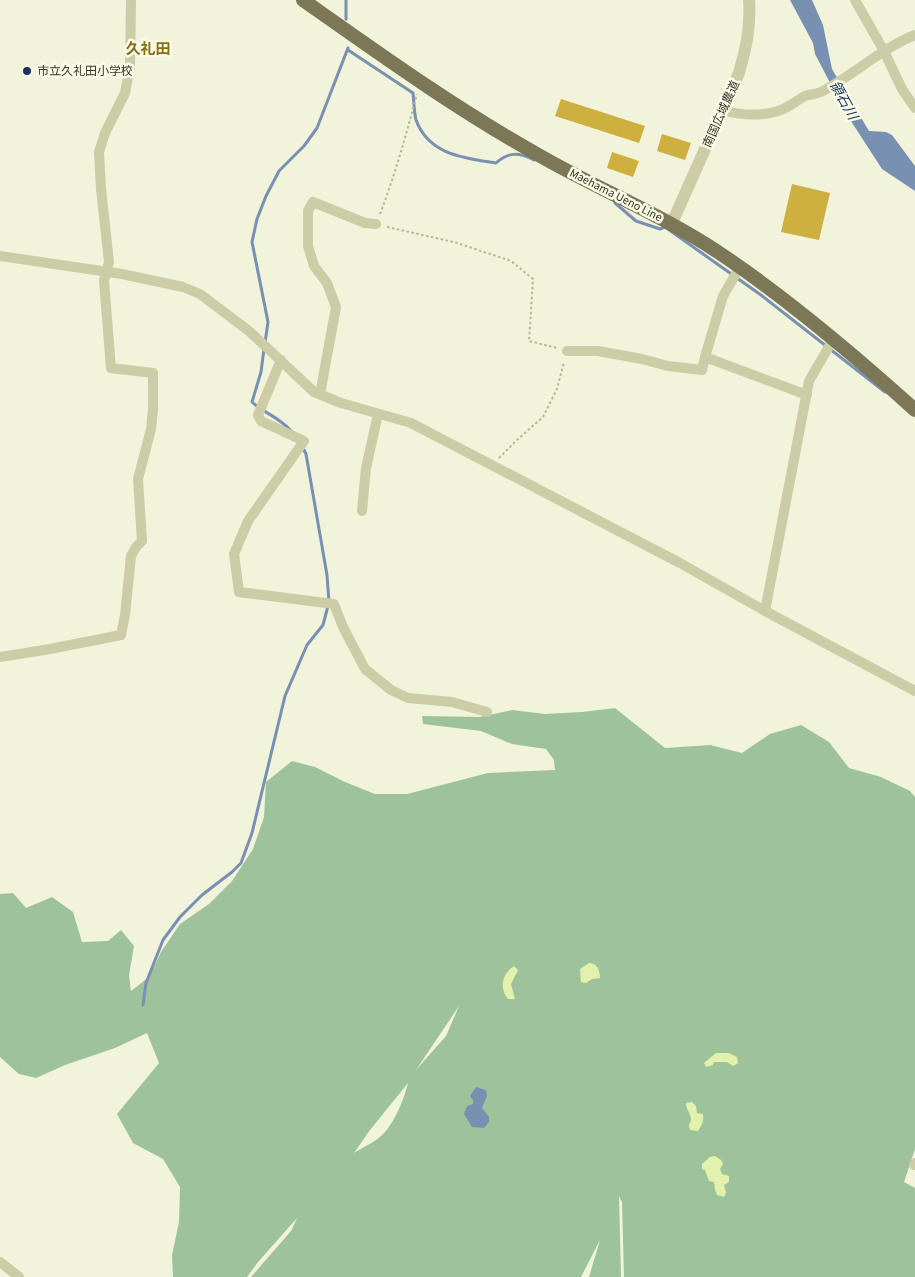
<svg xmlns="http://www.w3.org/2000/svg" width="915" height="1277" viewBox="0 0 915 1277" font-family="'Source Sans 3','Noto Sans JP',sans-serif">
<rect width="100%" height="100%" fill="#f1f3db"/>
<!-- green -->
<path fill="#9ec39a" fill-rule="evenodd" d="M615,708L665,748L710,745L742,753L770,734L801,725L829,742L849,768L881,777L910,791L915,797V1149L904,1182L915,1188V1277H624L622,1202L619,1196L621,1277H589L600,1240L581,1277H251L291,1231L297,1218L258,1262L247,1277H173L172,1255L179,1222L180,1187L163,1159L133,1143L117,1114L159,1063L147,1033L115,1048L65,1065L36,1078L19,1074L0,1057V894L13,893L26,908L52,897L73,912L82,942L108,941L121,930L134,946L129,975L131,991L149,977L161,952L180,924L209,904L232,881L253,849L264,817L266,782L292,761L315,767L345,782L375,794H407L488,773L555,770L554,760L546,749L512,744L481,731L423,724L422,716L480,717L512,710L545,714L582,712ZM459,1006L446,1036L416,1070ZM408,1083C404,1099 394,1125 381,1136C373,1143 362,1148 354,1153L370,1130Z"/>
<!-- sand -->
<path fill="#e3f1af" d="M589,963C597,963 600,970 600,978L592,979L586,983L581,982L580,969Z
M514,966L518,970L511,984L515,999H508C499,988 502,974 514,966Z
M716,1053H729L737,1057L738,1063L733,1066L727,1062H714L713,1065L706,1067L704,1063Z
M692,1102L696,1106L697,1113L703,1114C704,1122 702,1124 698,1131L690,1130L689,1125C695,1116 686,1112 686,1103Z
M715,1156L721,1160L723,1164L720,1169L722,1174L729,1176V1182L724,1185L726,1193L724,1197L717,1195L715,1190L714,1182L709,1181L705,1170L702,1169V1164L710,1157Z"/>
<!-- water -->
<path fill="#7890b2" d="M790,0H812L823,25L832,69L869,131L886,132L892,135L915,166V191L882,169L847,115L815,54L813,43Z
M476,1087L486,1090L487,1096L482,1108L489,1117V1122L484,1128L472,1127L464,1114L467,1106L473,1104V1100L470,1096Z"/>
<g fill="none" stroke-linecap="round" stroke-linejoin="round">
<!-- stream -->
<path stroke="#7890b2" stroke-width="3" d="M346,0V19
M348,50L413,93C414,102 414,112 416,120C429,155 464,158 496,163C509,151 520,153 534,160
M615,203L636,221L660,229L665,227L761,295L885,392
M265,343L268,322L252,242L257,219L266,196L279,171L304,146L317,128L348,48
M264,349L261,372L252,402C265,414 278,416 291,431
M143,1005L146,983L163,940L180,917L202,895L232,872L241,863L252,833L285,696L307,645L323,625L329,602L327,575L306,454L302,446"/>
</g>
<!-- building -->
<path fill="#cdb03f" d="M561,99L645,126L639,143L555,116Z
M662,134L691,143L685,160L657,151Z
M612,152L639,161L633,177L607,168Z
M792,184L830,193L819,240L781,232Z"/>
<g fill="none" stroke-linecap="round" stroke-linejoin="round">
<!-- path -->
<path stroke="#b8b790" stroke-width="2" stroke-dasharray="2.5 2.5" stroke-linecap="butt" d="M380,214C395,175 406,135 417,94
M387,227L454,242L511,261L533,279L529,341L557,348
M499,458L518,439L543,417L557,389L564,362"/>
<!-- minor -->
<path stroke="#cccca6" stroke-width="10" d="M855,0L884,51L902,89L915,108
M721,110C740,115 759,117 778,111C788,108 796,101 805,96C811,94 818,94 823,91C855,74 882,48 915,35
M0,256L122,274L183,287L200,294L249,331L314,392L341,403L411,423L680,563L765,611L915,691
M740,267L723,296L705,357L807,395
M567,351H598L642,359L668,366L702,370L705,357
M281,360L258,415L261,421L304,441L248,521L234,554L239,592L334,604L343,627L365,669L391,690L408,698L452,702L487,712
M320,394L336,307L327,283L314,266L308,246V211L313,202L365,223L376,224
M362,511L366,468L378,414
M765,611L809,381L834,338
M0,657L50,649L121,635L125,615L131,556L136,547L142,541L138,479L151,429L153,409V373L111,368L104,281L109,262L101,189L99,152L105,133L125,93L130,66L131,0
M914,1165L915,1163
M0,1262L19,1277"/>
<!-- tertiary -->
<path stroke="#cccca6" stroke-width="12" d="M672,223L739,73C746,48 751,26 749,0"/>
<!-- primary -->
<path stroke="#7b7757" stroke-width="14" d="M303,0C381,55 459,111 542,157C600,190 662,215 718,252C788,299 852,353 915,410"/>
</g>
<!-- markers -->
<circle fill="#1a335c" stroke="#f9fbe7" stroke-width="2" cx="27" cy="71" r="5"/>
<g text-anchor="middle" stroke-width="5" stroke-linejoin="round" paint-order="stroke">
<!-- poi labels -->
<g font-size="12" fill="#383527" stroke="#f9fbe7" text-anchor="start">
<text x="37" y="75">市立久礼田小学校</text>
</g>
<!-- street labels -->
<g font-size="12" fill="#383527" stroke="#f9fbe7">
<text transform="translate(721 114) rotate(-66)" y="4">南国広域農道</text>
<text transform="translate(616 195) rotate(27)" y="4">Maehama Ueno Line</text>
</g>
<!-- water labels -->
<g font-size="14" font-style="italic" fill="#1a335c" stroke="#f9fbe7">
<text transform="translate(844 100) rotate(61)" y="5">領石川</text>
</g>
<!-- quarter labels -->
<g font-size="15" font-weight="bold" fill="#856f1a" stroke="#f9fbe7">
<text x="148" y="54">久礼田</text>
</g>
</g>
</svg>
